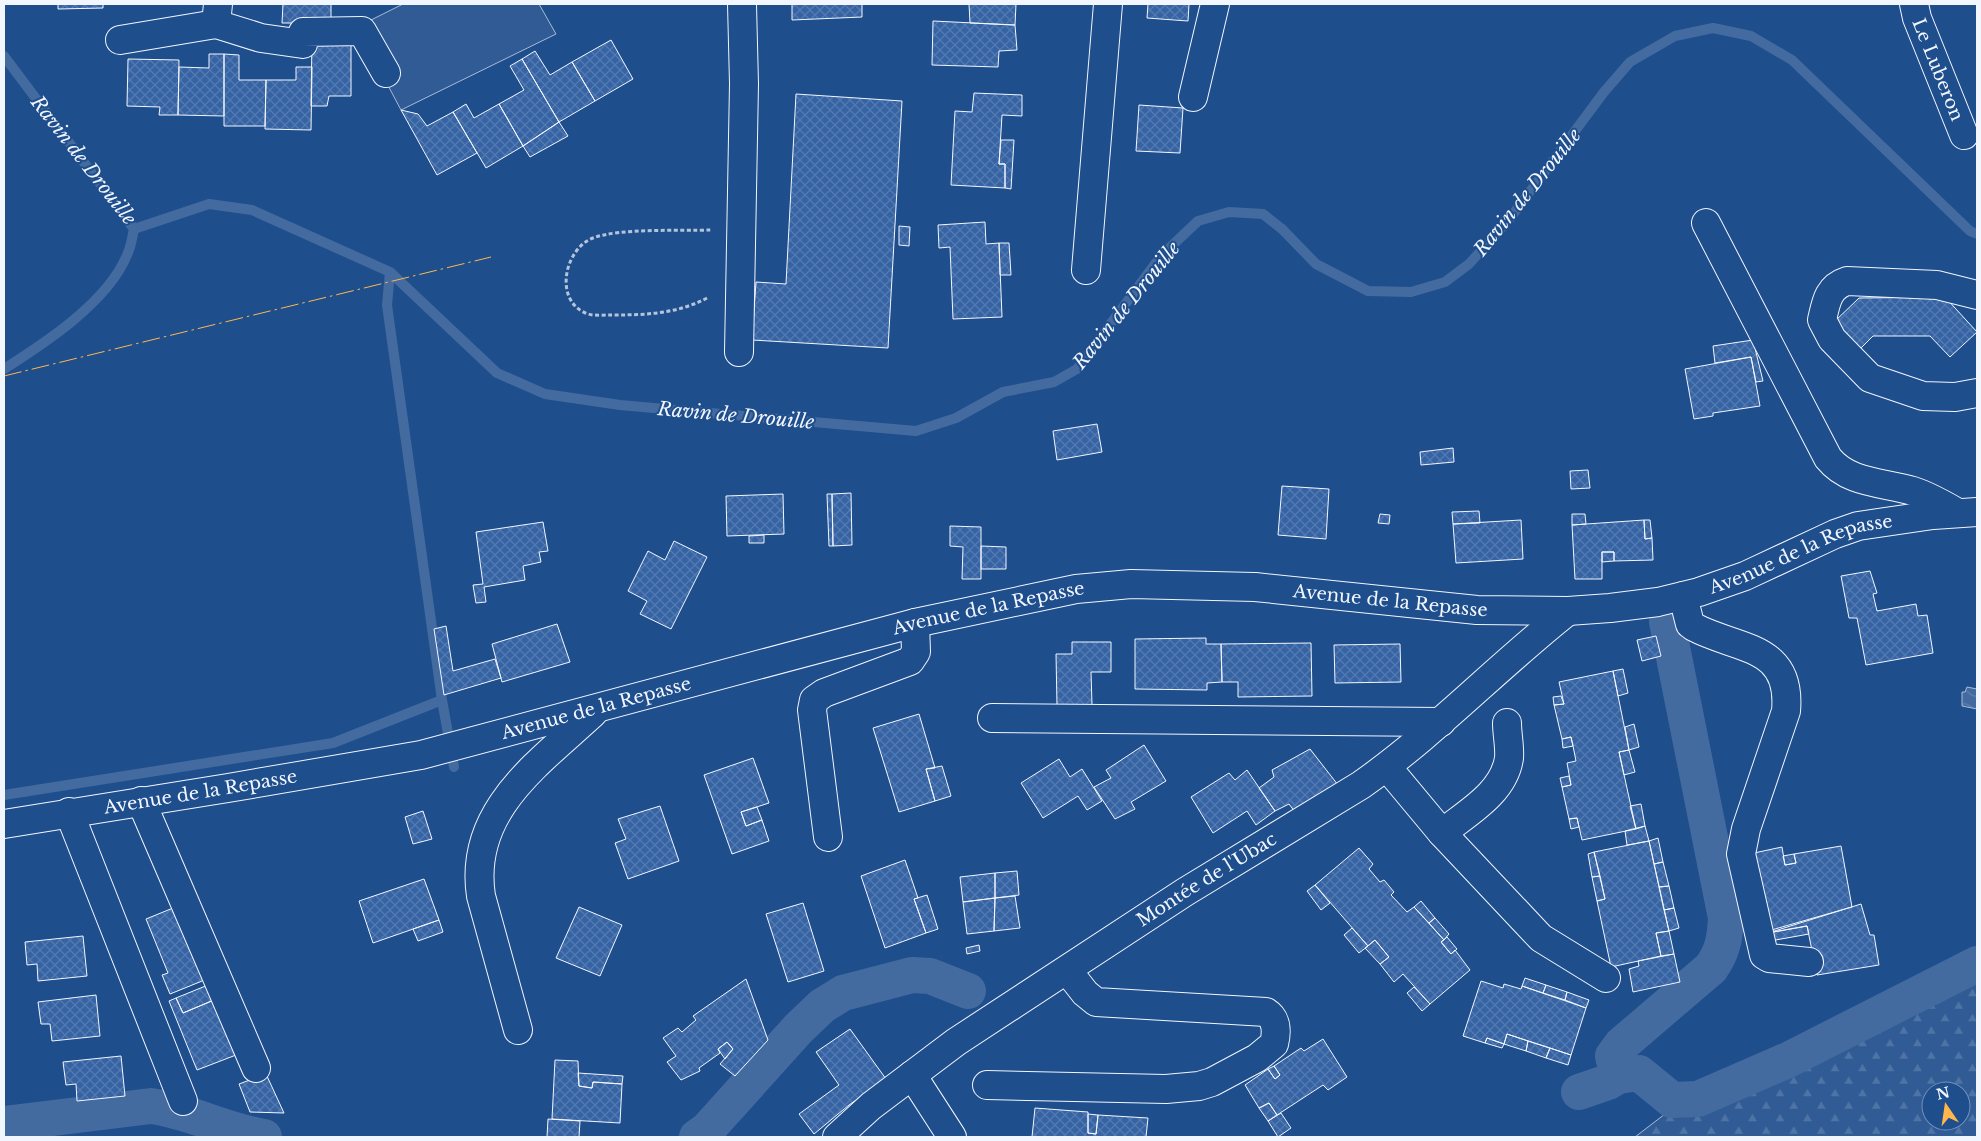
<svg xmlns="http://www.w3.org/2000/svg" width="1981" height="1141" viewBox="0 0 1981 1141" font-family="'Libre Baskerville',serif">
<defs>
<pattern id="forest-firs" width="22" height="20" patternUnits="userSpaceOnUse" patternTransform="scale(1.25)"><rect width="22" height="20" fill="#305b95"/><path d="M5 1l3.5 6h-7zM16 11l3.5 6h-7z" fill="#4e73a5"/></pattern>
<pattern id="water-waves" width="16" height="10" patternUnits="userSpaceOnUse" patternTransform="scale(1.25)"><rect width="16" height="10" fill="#446ba0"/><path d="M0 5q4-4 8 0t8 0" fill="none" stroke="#5f81ae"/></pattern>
<pattern id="building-cross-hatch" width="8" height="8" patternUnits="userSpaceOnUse" patternTransform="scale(1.25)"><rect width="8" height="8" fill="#3563a3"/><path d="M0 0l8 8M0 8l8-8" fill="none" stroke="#537ab1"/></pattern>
</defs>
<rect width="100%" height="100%" fill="#1f4e8c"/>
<!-- forest -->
<path fill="url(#forest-firs)" stroke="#a8bbd7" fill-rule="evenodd" d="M1977,948V1137H1635L1678,1104ZM1931,1091H1961V1121H1931Z"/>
<!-- pitch -->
<path fill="#305b95" stroke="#a8bbd7" d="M403,4H539L556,34L401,110L357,27Z"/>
<!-- water -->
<path fill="url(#water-waves)" stroke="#a8bbd7" d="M1967,687L1977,689V709L1962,706V692H1965Z"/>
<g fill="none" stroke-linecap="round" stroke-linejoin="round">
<!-- stream -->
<path stroke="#446ba0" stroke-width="10" d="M4,56L134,229L209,204L252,210L390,272L497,373L545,394L620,405L916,431L956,418L1003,392L1054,382L1077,369L1161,256L1198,221L1229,212L1263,214L1282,229L1316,264L1368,291L1411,292L1445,282L1469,264L1508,221L1604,92L1630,62L1675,36L1713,28L1751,36L1792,60L1970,231L1977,234
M390,272L387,305L442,700L454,767
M4,369C45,343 108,302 127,255C131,247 132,238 134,229
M4,795L333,743L442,700"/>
<!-- canal -->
<path stroke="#446ba0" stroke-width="36" d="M1667,622L1726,918C1725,938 1723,951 1711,968L1621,1045L1613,1056L1618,1076L1639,1073L1672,1100L1698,1099L1788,1060L1977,964
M1579,1092L1608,1082L1618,1076
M4,1124L151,1106C190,1111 225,1131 264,1137
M697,1137L707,1130L798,1029L822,1006L843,993L912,975L930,976L968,991"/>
</g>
<!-- building -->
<path fill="url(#building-cross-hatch)" stroke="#f2f6ff" d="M58,4H103V8L58,9Z
M283,4H331V23H282Z
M792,4H862V17L792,20Z
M969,4H1016L1015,25L970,23Z
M1148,4H1189L1188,21L1147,18Z
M933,21L1015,25L1017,50L999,51L998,67L932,65Z
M312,37L351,38V96H329L327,106H311Z
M611,40L633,79L595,101L572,62Z
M535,51L550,75L572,62L595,101L559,122L522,59Z
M209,54H224V116L178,115L179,67L209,68Z
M224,54L239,55V80H266L265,126H224Z
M128,59L179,60L178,115H159L160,107L127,106Z
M522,59L559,122L523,146L499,104L524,90L510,66Z
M296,67H312L311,130L265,129L266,80H296Z
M974,93L1022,95V116L1002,115L999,164H1005V188L951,185L955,111L972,112Z
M796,94L902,101L888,348L752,340L756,282L786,284Z
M466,104L474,118L499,104L523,146L486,168L453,112Z
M1139,105L1183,108L1180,153L1136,151Z
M401,110L418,114L427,126L453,112L477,153L437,175Z
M559,122L568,136L530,157L523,146Z
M1001,140H1014L1011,189L1005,188V164H999Z
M985,222L986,244L999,243L1002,317L953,319L950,247L939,248L938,225Z
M899,226L910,227L909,246L899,245Z
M999,243H1009L1011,275H1000Z
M1945,297L1977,332L1950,357L1930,336H1873L1858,351L1832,324L1859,298Z
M1753,340L1763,381L1756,382L1751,357L1715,363L1713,346Z
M1751,357L1760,406L1713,413V416L1694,419L1685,369Z
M1097,424L1102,452L1057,460L1053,431Z
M1453,448L1454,462L1421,465L1420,452Z
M1588,470L1590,488L1571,489L1570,471Z
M1282,486L1329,489L1326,539L1278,535Z
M851,493L852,545L833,546L832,494Z
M783,494L784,534L727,536L726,496Z
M827,494H832L833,546H829Z
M1479,511L1480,523L1453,524L1452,512Z
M1380,514L1390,515L1389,524L1378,523Z
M1572,514H1585L1586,524L1572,525Z
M1521,520L1523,559L1456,563L1453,524Z
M1644,520H1650L1652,538L1645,539Z
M1644,520L1645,539L1652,538L1653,560L1614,561V552H1602V579H1575L1572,525Z
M543,522L548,551L539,552L541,562L523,566L525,580L484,587L486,602L476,603L473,585L483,584L476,532Z
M950,526L981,527V579H962L963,547L950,546Z
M764,535V543H749V536Z
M674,541L707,557L671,629L640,614L647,601L628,591L648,551L665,560Z
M981,546L1006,547V569H981Z
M1602,552H1614V561L1602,562Z
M1870,571L1877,593L1873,594L1877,611L1916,604L1918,616L1927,615L1933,653L1866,665L1857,618H1849L1841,576Z
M557,624L570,662L502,682L492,644Z
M446,626L453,671L495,659L501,678L444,695L434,629Z
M1656,636L1661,656L1642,661L1637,640Z
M1206,638V644H1221L1222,682L1207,683V690L1135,689V639Z
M1072,642H1111V672H1091L1092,705L1057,706L1056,654H1072Z
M1311,643L1312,696L1238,697V682H1222L1221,644Z
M1400,644L1401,682L1335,683L1334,645Z
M1623,669L1628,693L1618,696L1613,671Z
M1613,671L1629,750L1619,752L1636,829L1582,840L1577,818L1569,819L1562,787L1571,785L1567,763L1576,761L1573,746L1571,737L1562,739L1554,705L1564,704L1559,682Z
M1561,696L1564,704L1554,705L1553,697Z
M919,714L935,768L926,769L935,801L899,812L873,728Z
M1634,724L1639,747L1629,750L1625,727Z
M1571,737L1573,746L1563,748L1562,739Z
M1144,745L1166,781L1131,802L1135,809L1115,819L1094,787L1111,778L1106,770Z
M1310,749L1338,785L1295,812L1289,804L1275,811L1259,788L1274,777L1272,770Z
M1629,750L1635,772L1624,775L1619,752Z
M753,758L769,803L741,812L746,826L762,820L769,841L732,854L704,775Z
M1059,759L1070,777L1082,769L1102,801L1087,810L1078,796L1043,818L1021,783Z
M942,766L951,796L935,801L926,769Z
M1247,770L1275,811L1256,825L1247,811L1213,833L1191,797L1229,773L1235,780Z
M1569,776L1571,785L1562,787L1560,778Z
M1641,804L1645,826L1636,829L1630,806Z
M660,806L679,861L628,879L615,843L626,839L618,819Z
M757,807L762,820L746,826L741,812Z
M423,811L432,839L413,844L405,817Z
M1577,818L1579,827L1571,829L1569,819Z
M1645,826L1649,841L1627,845L1625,831Z
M1658,838L1663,862L1654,864L1649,841Z
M1649,841L1669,931L1656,933L1661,956L1611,967L1597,901L1605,899L1594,852Z
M1841,846L1852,907L1768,931L1754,853L1782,847L1785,865L1796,863L1794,854Z
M1359,848L1373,864L1369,869L1380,882L1384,880L1394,892L1391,895L1407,912L1414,907L1444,940L1441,942L1451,954L1455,950L1470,970L1430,1004L1403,974L1394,982L1380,964L1389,957L1375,940L1368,946L1315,885Z
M1594,852L1600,876L1592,877L1588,854Z
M1794,854L1796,863L1785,865L1783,856Z
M905,860L918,898L914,899L926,933L885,948L861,876Z
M1663,862L1669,886L1659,887L1654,864Z
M1017,871L1019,895L995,898V873Z
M995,873V898L963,902L960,877Z
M1600,876L1605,899L1597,901L1592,877Z
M424,879L439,920L373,943L359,901Z
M1315,885L1330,903L1321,910L1307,891Z
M1669,886L1674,908L1664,910L1659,887Z
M927,895L938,929L926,933L914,899Z
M1015,896L1020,928L994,931L995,898Z
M995,898L994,931L967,934L963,902Z
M1421,901L1435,918L1429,923L1414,907Z
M803,903L824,971L788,982L766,914Z
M1861,904L1870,935H1874L1879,965L1817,975L1807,926L1768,933Z
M178,906L207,979L170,994L162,975L168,973L146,919Z
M579,907L622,925L600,976L556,958Z
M1674,908L1679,928L1669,931L1664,910Z
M1435,918L1449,934L1444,940L1429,923Z
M439,920L443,932L418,941L413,929Z
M1807,926L1809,934L1770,941L1768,933Z
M1352,928L1368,946L1359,953L1344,935Z
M1669,931L1674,954L1661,956L1656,933Z
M83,936L87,976L38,981L37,964L27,965L25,942Z
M1447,937L1457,949L1451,954L1441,942Z
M1375,940L1389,957L1380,964L1365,948Z
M979,945L980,951L967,954L966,948Z
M1674,954L1680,982L1633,992L1629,969L1639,966L1638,961Z
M1525,978L1546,985L1543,993L1522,986Z
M746,979L768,1040L735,1076L720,1064L733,1049L727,1042L718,1049L720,1053L699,1068L700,1071L681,1080L667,1062L676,1056L663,1038L678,1028L682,1032L696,1020L693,1016Z
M1481,981L1503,988L1504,984L1521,989L1522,986L1586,1008L1571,1055L1507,1034L1504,1044L1487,1038L1485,1043L1463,1036Z
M208,985L214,1000L183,1013L176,998Z
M1546,985L1567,992L1565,1000L1543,993Z
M1414,987L1430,1004L1422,1011L1407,993Z
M1567,992L1589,1000L1586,1008L1565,1000Z
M96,995L100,1036L52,1041L50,1024H41L38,1002Z
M176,998L183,1013L214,1000L236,1055L197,1070L169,1001Z
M850,1029L886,1079L849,1105L814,1134L799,1114L839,1085L816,1052Z
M1507,1034L1528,1041L1526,1051L1504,1044Z
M1487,1038L1504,1044L1502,1048L1485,1043Z
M1323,1039L1347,1077L1328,1090L1323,1085L1277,1115L1269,1103L1259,1108L1245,1085L1268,1069L1275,1079L1280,1075L1274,1066L1301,1048L1304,1051Z
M1528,1041L1550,1048L1546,1058L1526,1051Z
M727,1042L733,1049L725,1059L718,1049Z
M1550,1048L1571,1055L1568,1065L1546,1058Z
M121,1056L125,1096L77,1101L76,1084L66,1085L63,1062Z
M555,1060L578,1061L579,1086L592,1088L593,1082L622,1084L620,1123L552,1119Z
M1274,1066L1280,1075L1275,1079L1268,1069Z
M578,1073L623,1076L622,1084L593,1082L592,1088L579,1086Z
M266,1074L284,1113L250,1112L239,1084Z
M1269,1103L1277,1115L1268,1121L1259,1108Z
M1035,1108L1088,1112V1133L1096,1134L1098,1115L1148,1118L1146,1137H1032Z
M1281,1113L1291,1128L1278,1137L1268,1121Z
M1088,1114L1098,1115L1096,1134L1088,1133Z
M548,1119L580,1121L579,1137H547Z"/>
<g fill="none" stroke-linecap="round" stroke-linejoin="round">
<defs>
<g id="minor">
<path d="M218,4L216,24L261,38L303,44V32L362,31L386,73"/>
<path id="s1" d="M1914,4L1917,18L1964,135"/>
<path d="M120,40L216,24"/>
<path d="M1193,97L1215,4"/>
<path d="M1706,223L1828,458C1849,484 1883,482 1913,491C1929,496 1944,505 1958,513"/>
<path d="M1086,270L1108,4"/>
<path d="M1977,295L1937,285L1847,281C1828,287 1826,302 1822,320L1832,339L1870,378L1923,396L1955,397L1977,393"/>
<path d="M739,352L744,84L742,4"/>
<path d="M1683,596L1690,624L1694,627C1737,650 1792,644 1786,711L1746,829L1741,854L1764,955L1769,958L1809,962"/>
<path d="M992,718L1441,722"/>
<path d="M1387,767L1442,833L1541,938L1606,978"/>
<path d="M141,801L256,1068"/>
<path d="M69,812L183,1101"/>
<path id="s2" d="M4,824L228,788L421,755L915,623L1076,589L1131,584L1255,587L1477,610L1568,611L1610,608L1658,602L1699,592L1745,576L1835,534L1858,526L1933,515L1977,512"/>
<path d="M1442,833C1467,813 1504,793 1509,758C1510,747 1507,734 1507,723"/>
<path d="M828,837L812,710L814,700L824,693L910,661L916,652L915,623"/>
<path d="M518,1030L481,896C468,811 538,764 593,713"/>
<path d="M912,1075L952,1137"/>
<path d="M987,1085L1166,1089L1199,1086L1212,1082L1257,1058L1274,1044C1277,1032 1277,1019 1266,1012L1096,1002L1085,993L1067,970"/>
<path id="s3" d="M837,1137L871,1106L956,1042L1185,892L1361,785C1435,733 1497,667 1568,611"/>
</g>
</defs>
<!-- minor casing -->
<use href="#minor" stroke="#f2f6ff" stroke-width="30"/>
<!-- path -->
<path stroke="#b3c4dc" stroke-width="3" stroke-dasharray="4 2.5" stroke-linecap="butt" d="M707,298C677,314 645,315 611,315C604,315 595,316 588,314C553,302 564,249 593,238C619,228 680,231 711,230"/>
<!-- minor -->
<use href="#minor" stroke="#1f4e8c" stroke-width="28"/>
<!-- power -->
<path stroke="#ffb74d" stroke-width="1" stroke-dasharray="18 4 2.5 4" stroke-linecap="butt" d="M4,376L491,257"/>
</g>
<g text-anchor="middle" stroke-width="4" stroke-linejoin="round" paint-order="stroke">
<!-- street labels -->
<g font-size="18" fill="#f2f6ff" stroke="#1f4e8c">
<text dy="6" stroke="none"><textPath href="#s1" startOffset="70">Le Luberon</textPath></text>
<text dy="6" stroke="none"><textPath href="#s2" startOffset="1834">Avenue de la Repasse</textPath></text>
<text dy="6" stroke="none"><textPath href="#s2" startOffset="1414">Avenue de la Repasse</textPath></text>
<text dy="6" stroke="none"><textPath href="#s2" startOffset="1009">Avenue de la Repasse</textPath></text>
<text dy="6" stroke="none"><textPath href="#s2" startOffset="604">Avenue de la Repasse</textPath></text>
<text dy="6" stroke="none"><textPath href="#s2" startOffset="199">Avenue de la Repasse</textPath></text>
<text dy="6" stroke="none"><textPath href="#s3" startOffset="451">Montée de l'Ubac</textPath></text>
</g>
<!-- water labels -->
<g font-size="19" font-style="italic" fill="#f2f6ff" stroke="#1f4e8c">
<text transform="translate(84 160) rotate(52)" y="7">Ravin de Drouille</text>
<text transform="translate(1527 192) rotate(-51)" y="7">Ravin de Drouille</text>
<text transform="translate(1126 305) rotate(-51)" y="7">Ravin de Drouille</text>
<text transform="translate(736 415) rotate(5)" y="7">Ravin de Drouille</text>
</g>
</g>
<!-- border -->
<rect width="1981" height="1141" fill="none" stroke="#f2f6ff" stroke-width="10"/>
<!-- north arrow -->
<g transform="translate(1946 1106) rotate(347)"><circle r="24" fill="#1f4e8c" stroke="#7391ba"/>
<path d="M0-4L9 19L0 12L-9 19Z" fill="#ffb74d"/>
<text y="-8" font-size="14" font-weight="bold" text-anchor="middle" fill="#f2f6ff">N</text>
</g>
</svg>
